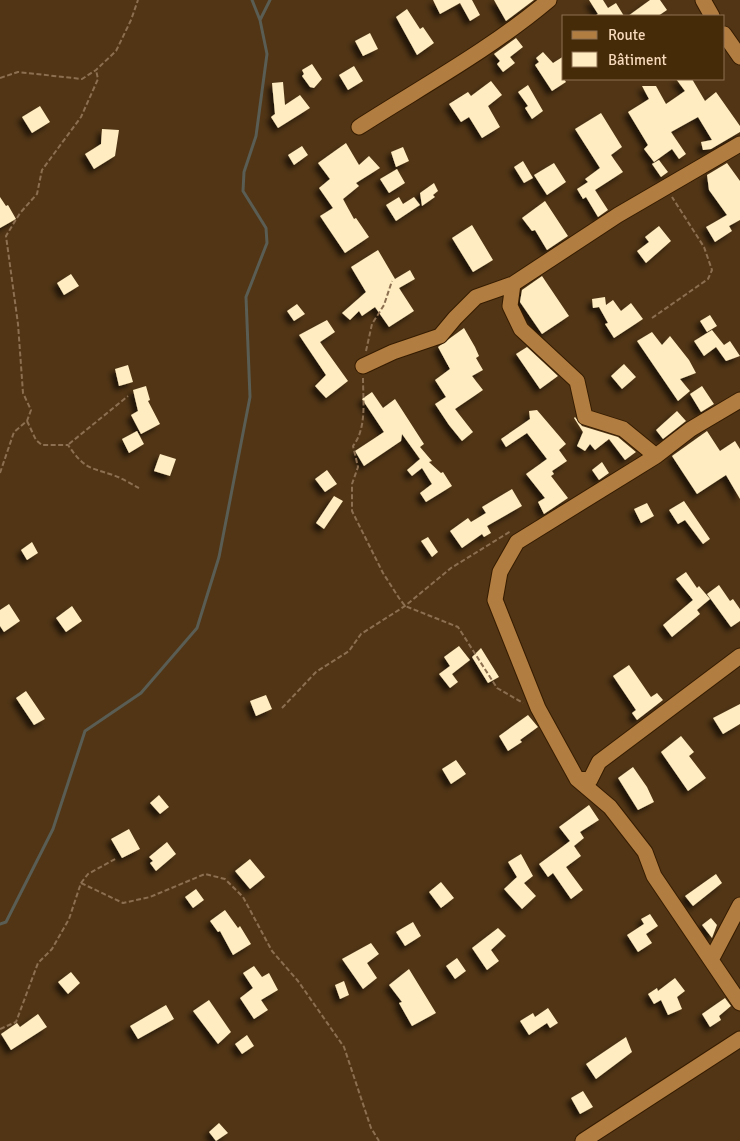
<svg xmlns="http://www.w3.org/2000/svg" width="740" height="1141" viewBox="0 0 740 1141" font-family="Signika,sans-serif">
<defs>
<filter id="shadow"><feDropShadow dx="-4.5" dy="4.5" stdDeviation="2.5" flood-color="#0009"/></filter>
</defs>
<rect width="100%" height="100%" fill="#513515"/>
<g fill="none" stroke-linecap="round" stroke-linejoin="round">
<!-- stream -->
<path stroke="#5a5d53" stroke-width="3" d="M260,20L270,0
M0,924L6,922L53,829L85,731L141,693L197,628L219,557L250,397L246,297L267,243L266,228L243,191L244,172L256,136L267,54L260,20L252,0"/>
</g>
<!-- building -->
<path fill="#ffecc0" filter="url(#shadow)" d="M433,0H472L480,15L470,21L460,3L440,14Z
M494,0H534L506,21Z
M589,0H603L608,8L616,3L624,16H595L598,14Z
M650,0H660L667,10L658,16H628Z
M407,9L420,29L423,27L434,43L417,55L396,17Z
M370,33L378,49L363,56L355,41Z
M516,38L523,47L510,57L515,63L503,72L497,64L500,61L494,54Z
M543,52L553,63L564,56V79L566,82L552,91L535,65L539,62L536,58Z
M312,64L322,79L314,88L310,87L302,76L304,74L302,70Z
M354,66L363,81L348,90L339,75Z
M676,79H692L705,101L716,92L740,126V132L711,149L703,150L701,142L712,140L698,117L671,132L686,154L679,159L672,149L654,162L644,149L648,145L628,112L649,99L642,86H656L666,104L685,91Z
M491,81L502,95L488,106L500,127L482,138L469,117L461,122L449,104L468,92L471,96Z
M283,82L285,105L300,95L310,108L278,128L271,117L275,114L272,83Z
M528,85L543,111L532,119L525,108L528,106L518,92Z
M40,106L50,122L32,133L22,117Z
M601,113L622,147L611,155L623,172L595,190L608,210L598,217L586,197L583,199L577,189L588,182L585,179L600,168L575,129Z
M102,129L119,130L115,156L94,169L85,154L101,144Z
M346,143L359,165L369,156L380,168L356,183L359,186L343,199L354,219L356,218L369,237L345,253L320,216L333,208L319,188L330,179L318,163Z
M302,146L308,155L294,165L288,155Z
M403,147L409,161L396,167L391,152Z
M659,160L668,172L661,177L652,164Z
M523,161L533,178L524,183L514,167Z
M554,163L566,182L547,195L534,175Z
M727,163L740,181V220L729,226L732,231L715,242L706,227L727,215L709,190L707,175Z
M397,169L405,183L389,193L380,179Z
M434,183L438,191L433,195L435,197L422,206L420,193Z
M0,197L6,206L8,205L16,219L0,228Z
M399,197L403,204L414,197L420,205L396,221L386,205Z
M545,201L568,236L547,250L535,230L532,231L522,218Z
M472,225L493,260L473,272L452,238Z
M659,226L671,241L646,263L637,251L649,242L645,237Z
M378,250L395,279L410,270L415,279L399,288L414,311L389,327L375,307L362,316L359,311L350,320L342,313L366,292L351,267Z
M71,274L79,286L64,295L57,283Z
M542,276L569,316L542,334L520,302L522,290Z
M605,297L606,305L613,300L621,311L631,303L643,319L614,338L605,324L608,323L599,307L593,308L592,299Z
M297,304L305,314L294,321L287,311Z
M710,315L717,326L707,332L700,321Z
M327,320L335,332L320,342L348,381L326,398L315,386L326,375L299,335Z
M464,328L475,347L479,356L476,358L483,370L472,376L483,390L455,409L473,432L462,441L449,425L435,404L446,397L435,380L450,369L438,347Z
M712,330L724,345L730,341L740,356L726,361L716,347L704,356L694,341Z
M652,332L662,345L670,336L689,360L696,373L680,379L690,391L678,401L637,341Z
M527,347L558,376L540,389L516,354Z
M624,364L636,377L622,389L611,376Z
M128,365L133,382L119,386L115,369Z
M146,386L150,400L148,401L160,424L141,434L131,415L138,411L133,390Z
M702,386L714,404L701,412L690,394Z
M372,392L383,408L395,399L424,444L420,447L432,461L429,462L441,473L443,472L452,486L426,502L420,493L432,484L422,468L412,476L407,470L420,459L402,434L401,441L364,466L355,451L384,432L362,399Z
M537,410L566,444L559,450L567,461L552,471L554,474L551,476L568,498L544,514L538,502L545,498L526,474L547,459L527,433L506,447L501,439L530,419L529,411Z
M677,411L686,421L663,439L656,430Z
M575,417L582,426L618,437L636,452L625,460L609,439L595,450L590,444L585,451L577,446L583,432L574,418Z
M137,431L144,444L129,453L122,439Z
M707,431L720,451L735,441L740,449V499L726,475L697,494L672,456Z
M160,454L176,459L170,476L154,471Z
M602,462L609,473L599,480L592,470Z
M327,470L337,484L325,492L315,479Z
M512,489L522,506L487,526L491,533L484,537L482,534L462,548L450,531L468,518L471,522L486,513L482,507Z
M334,496L343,501L324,529L316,523Z
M684,501L710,539L703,544L685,520L678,524L669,510Z
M647,503L654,516L641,523L634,509Z
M428,537L438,552L432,557L421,541Z
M32,542L38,553L27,560L21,550Z
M686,572L697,588L699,586L710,599L697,610L700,614L672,637L663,625L693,600L676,579Z
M719,585L730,601L733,599L740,609V621L731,627L707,594Z
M9,604L20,621L4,632L0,626V610Z
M72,606L82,621L66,632L56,618Z
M459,646L470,660L452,674L458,682L450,688L439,674L450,666L444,657Z
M481,648L499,677L488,683L472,657Z
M629,665L651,697L657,693L663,700L637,720L632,713L636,710L613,676Z
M26,691L45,719L34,725L16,698Z
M266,695L272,709L256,716L250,701Z
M740,704V724L723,734L713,718Z
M528,715L538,727L520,740L522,742L508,751L499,736Z
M681,736L694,752L689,756L706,778L688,791L661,752Z
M456,760L466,774L451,784L442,769Z
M633,767L647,787L654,802L638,810L618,778Z
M159,795L169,807L160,814L150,803Z
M589,805L599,820L580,832L584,838L574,846L581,856L566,867L583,890L571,899L553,873L548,877L539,864L570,841L559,827Z
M129,829L140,849L122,858L111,839Z
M167,842L176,854L156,871L150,863L153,861L149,857Z
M521,854L533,876L524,883L536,896L522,909L504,889L517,877L508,862Z
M250,859L265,877L250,889L235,871Z
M716,874L722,883L693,906L685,896Z
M441,882L454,898L441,908L429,892Z
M196,889L204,900L193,908L185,897Z
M225,910L238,928L240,926L251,944L233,955L220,931L218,932L210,921Z
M650,914L658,926L646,934L652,943L638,952L627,935L644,924L641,919Z
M711,918L717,925L712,938L702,925Z
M413,922L421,936L405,946L396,932Z
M498,928L506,936L491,950L499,961L487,970L472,948Z
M371,943L379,954L367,963L377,978L363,989L342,959Z
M457,958L466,971L455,979L446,966Z
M254,966L262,977L269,973L278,990L261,1000L268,1010L254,1019L240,998L253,988L243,973Z
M409,969L436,1013L412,1026L399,1003L402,1002L389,985Z
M71,972L80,983L68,994L58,982Z
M675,978L685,991L677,997L682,1009L668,1015L661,1000L654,1004L648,994L657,988L658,991Z
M344,981L349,995L340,999L335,985Z
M725,998L731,1006L719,1016L721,1020L710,1027L702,1014Z
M209,1000L231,1032L218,1044L193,1011Z
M166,1005L174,1019L138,1039L130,1026Z
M548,1008L558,1023L550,1028L547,1023L529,1035L520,1021L533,1013L535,1017Z
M38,1014L47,1027L11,1050L1,1034L17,1023L20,1027Z
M247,1035L254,1046L242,1054L235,1044Z
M626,1037L632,1052L596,1079L586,1064Z
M583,1091L593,1107L580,1114L571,1098Z
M219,1123L228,1133L216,1141L209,1132Z"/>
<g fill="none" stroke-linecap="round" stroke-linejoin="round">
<defs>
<path id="minor" d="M703,0L712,16
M724,34L740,57
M359,127C423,86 491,49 549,0
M513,284L510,306L521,329L577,381L585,417L623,429L656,456
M363,366L393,352L440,336L455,318L476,297L513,284L618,215L740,144
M740,400L691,429L656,456L517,542L500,572L495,600L538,708L577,779L610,807L645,852L654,876L740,1003
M577,779L590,780L599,762L740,656
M711,960L740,905
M583,1141L740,1039"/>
</defs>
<!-- minor casing -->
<use href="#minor" stroke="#351c00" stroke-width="17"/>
<!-- path -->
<path stroke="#8c6f50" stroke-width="2" stroke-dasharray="5 2.5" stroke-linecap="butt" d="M0,78L18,72L82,79L96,70L116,51L131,20L138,0
M652,318L708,279L712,270L704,247L672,197
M366,351L372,324L384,305L392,281
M363,378C363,401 367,428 353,446L358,467L352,484V511L383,573L399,598L405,606L458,627L497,688L523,703
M27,421L36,440L42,445H68C84,468 88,467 113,475C122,478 131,484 139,488
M69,444L128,396
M0,473L14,432L27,421L31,410L23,393L18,324L6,236L20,213L37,194L42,170L81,117L98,79L96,70
M282,708L316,672L349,651L361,634L405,606L451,568L511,531
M81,883L123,903L150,897L205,874L225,879L243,897L272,951L298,981L344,1047L371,1128L379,1141
M0,1029L16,1022L38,963L52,949L69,919L81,883L88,874L117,858"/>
<!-- minor -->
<use href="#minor" stroke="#b27d41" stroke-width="15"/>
</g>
<!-- legend -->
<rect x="562" y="15" width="162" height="65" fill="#462b09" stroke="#8d7151"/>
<rect x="572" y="31" width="25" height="8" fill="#b27d41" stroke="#8d7151"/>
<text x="608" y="40" font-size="15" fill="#f7dabc">Route</text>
<rect x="572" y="52" width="25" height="15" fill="#ffecc0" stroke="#8d7151"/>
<text x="608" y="65" font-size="15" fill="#f7dabc">Bâtiment</text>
</svg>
